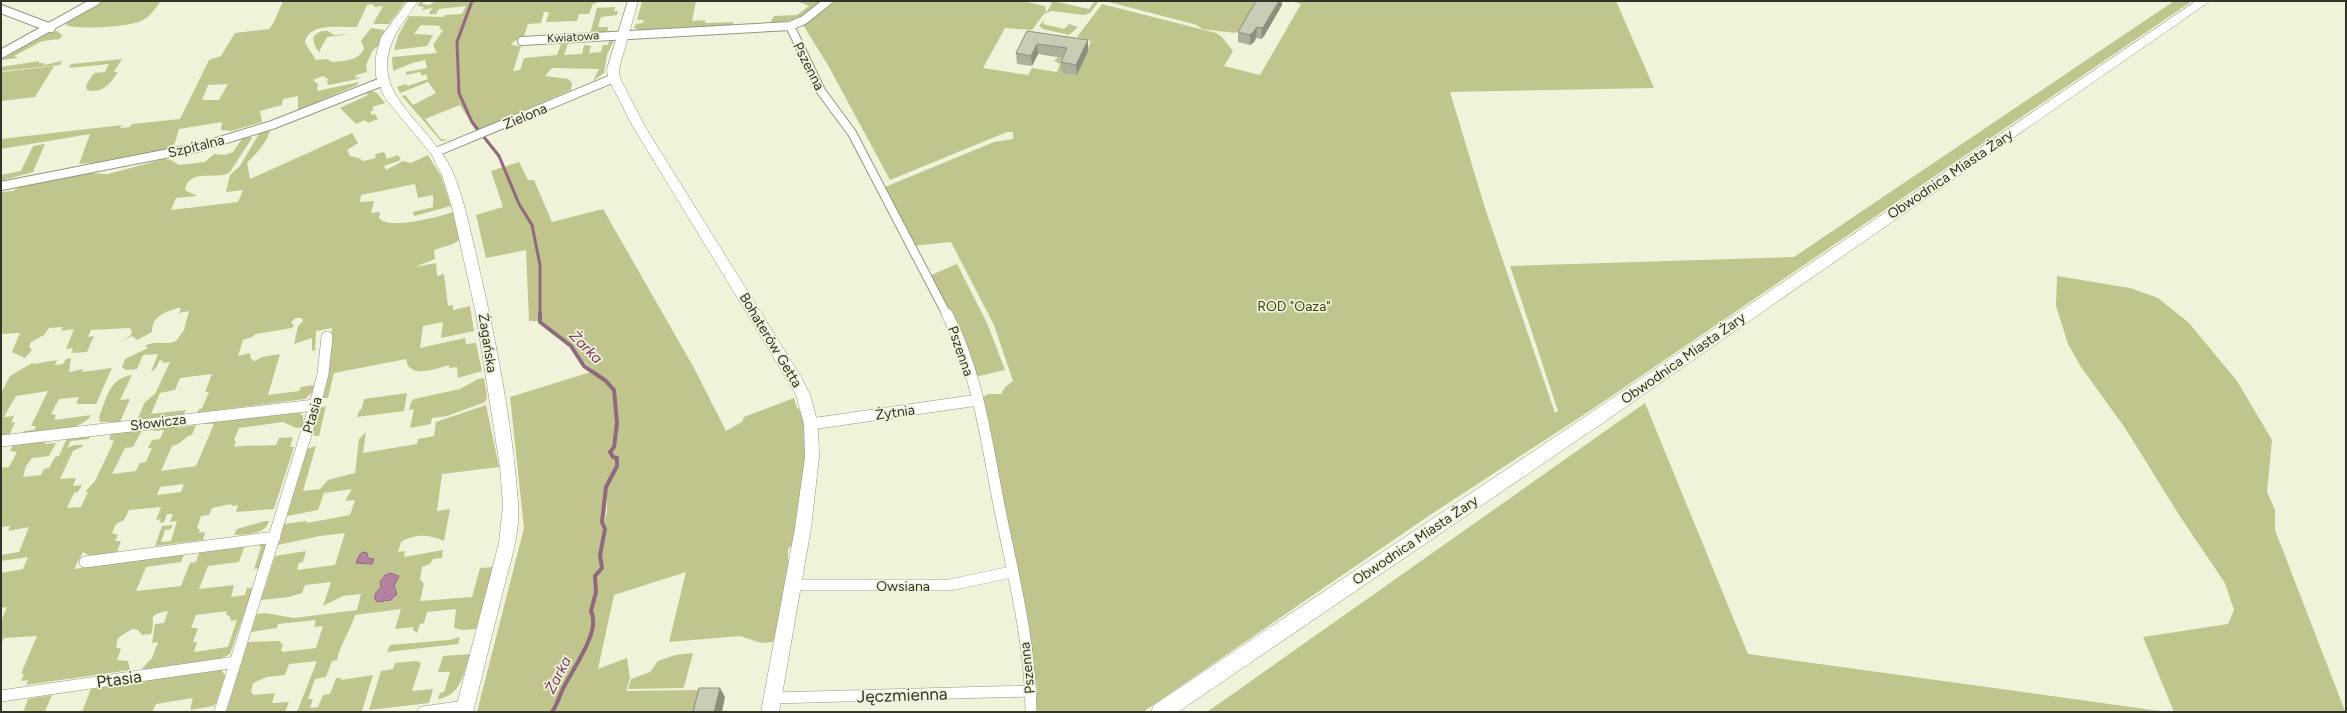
<svg xmlns="http://www.w3.org/2000/svg" width="2347" height="713" viewBox="0 0 2347 713" font-family="Figtree,sans-serif">
<rect width="100%" height="100%" fill="#f0f3da"/>
<!-- green -->
<path fill="#c0c58e" fill-rule="evenodd" d="M99,1H161C155,9 150,17 141,21C128,27 78,30 66,25V22Z
M283,1H406L389,24H373L383,6L375,7L372,4L367,5L357,27C343,28 308,21 305,43L316,60L328,59L331,62C343,61 360,61 364,48L361,41L371,28L384,30L386,35L381,44L373,50L366,65L367,72L356,75L355,78L361,77L358,79L329,85L327,83L328,79L323,76L313,80L318,84L317,91L359,82L357,85L298,110V96L283,99L282,105L260,111L262,122L231,131L221,130L222,122L179,129L175,143L168,149L101,162L79,164L90,134L1,149V139L122,125L120,128L130,127L132,124L180,119L209,60L221,56L235,33L269,29L274,22ZM228,84L219,100H202L208,85Z
M421,1H425L422,4L429,5L436,1H603L593,4L589,14H579L577,21L546,22L549,12H544L541,23L528,24L524,36L513,42L511,45L521,46L513,71L520,70L524,58L557,55L561,44L568,43L564,55L582,54L584,45L591,46L589,53L601,52L603,45H608L610,38L614,40L607,55L604,73L593,81L599,69L552,68L545,76L568,79L572,83L571,90L476,131L460,105L425,119L441,139L450,140L441,141L402,96L405,95L413,105L436,93L428,82L400,93L397,87L406,84L408,86L428,79L426,74L422,76L420,72L406,75V72L427,68L425,60L412,63L393,71L392,57L437,53L433,45L443,30L439,29L441,26L421,25L414,34L433,35L427,46L394,50L398,36L409,16L444,17L445,15L462,14L466,6L439,9L436,14H429L432,8L422,10L424,7L417,6Z
M642,1H696L692,21L705,20V23L734,22L732,25L638,30L634,28L636,24L643,23L644,20H637Z
M797,1H822C801,17 798,21 770,23L774,16L797,15L809,6Z
M835,1H1022L1045,6L1046,13L1053,1L1089,9L1095,1H1099L1090,13L1084,15L1052,11L1044,14L1032,30L1005,28L983,68L1028,75L1032,68L1057,72L1060,64L1054,61L1058,57L1068,59L1077,75L1091,41L1077,37L1102,4L1216,33L1221,36L1233,51L1224,66L1260,75L1301,4L1290,1H1616L1654,88L1450,92L1485,208L1555,413L1558,411L1510,266L1794,257L2174,1H2192L1597,406L1427,517L1143,712H1035L1037,689L1022,598L981,398L988,394H1001L1005,387L1013,381L994,325L951,242L912,246L885,187L994,142L1013,139V132H1007L890,180L829,67L803,25Z
M1105,1H1256L1243,28L1235,33L1202,29L1197,25Z
M615,7L614,11H618L617,15L601,17L598,27H608L607,32L590,34L597,8Z
M1045,19L1043,24L1064,29L1069,24L1078,27L1069,35L1043,29L1039,26Z
M57,31L62,35L60,39L42,41L14,56L18,58L1,60L47,32Z
M322,31H328L334,35L352,34L327,37L319,52C313,44 309,35 322,31Z
M122,59L114,72H118C110,84 103,94 87,90L86,85L94,73L105,72L109,64L69,68L71,64Z
M39,61V63H43L44,65L62,61L60,65L1,71V67Z
M54,66L35,97L1,101V72Z
M370,91L376,92L385,103L372,107L374,110L370,112L372,115L375,114L378,119L368,123L365,120L356,124L340,108L368,95L366,92Z
M270,129C268,142 256,154 247,163L250,179L352,133L358,143L347,150L350,156L359,158L363,161L376,158L375,154L384,152L387,159L398,155L401,160L384,166L386,170L403,161L411,163L428,155L441,176L451,206L414,216L413,212L433,207V195L418,198L415,184L361,195L360,202L374,201L371,213L380,212L379,218C390,231 441,216 456,211L461,239L453,244L434,250L435,259L415,267L436,263L437,276L444,274L448,306L453,305V310L470,306L474,331L441,338L443,322L423,326L420,348L465,338L466,344L476,343L482,371L458,378L457,367L449,368V365C437,368 418,377 408,366L406,359L334,373L328,398H322L332,328L316,331L315,351L312,350V338L294,344L298,326L303,321L302,318H296L291,322L294,326L292,328L256,334L252,337L243,340L238,356L250,353L251,359L255,361L262,357L280,354L268,395L299,391L301,387L314,385L313,392L305,399L197,413L199,409L202,408L209,392H205L212,374L180,378L175,390L160,393L151,414L186,410L184,414L137,420L145,402L155,394L170,362L162,363L163,360L159,361L156,368L151,372L158,354L143,355L137,369L126,370L122,367L125,359L148,348L145,346C154,339 166,346 176,341L184,330L189,311L179,313L181,308H178C165,312 152,316 152,332L137,340L132,336L122,342L131,335L132,330L129,328L91,330L88,337L94,336L87,352L71,353L73,348L66,349L74,329L61,331L63,327L49,328L44,335L31,342L29,347L32,350L25,358L12,352L20,333L1,334V192L13,191L20,186L89,173L108,174L164,159L171,160L179,165L205,162L214,154L225,155L233,152L242,139L250,137L252,138L230,172C218,181 189,167 185,190L197,196L176,198L171,210L238,202L243,190L226,192L230,175L240,166L260,132Z
M45,144L33,172L1,181V175L21,171L33,146Z
M519,162L528,180H534L552,222L603,209L694,368L726,431L742,422L744,417L794,398L797,408L804,414C808,460 802,500 792,545L788,549V561L791,562L778,637L772,642L761,643L740,636L669,642L686,572L614,595L598,669L627,658L630,678L626,691L700,690L695,712H553L562,696L561,694L572,676C569,681 562,686 561,692C558,699 556,705 552,712H477L524,528L510,397L591,372C597,376 605,380 609,385C619,398 617,439 609,452V455L617,459C620,469 611,476 607,485C603,492 607,502 606,510C606,514 603,519 602,522L605,530C603,516 607,518 607,509C607,502 605,494 607,487C609,476 622,471 618,458L611,454L610,452L614,447L617,424L616,395L611,385L583,361L573,346L542,321H529L526,250L486,258L476,215L503,207L491,171Z
M957,264L987,323L1005,370L970,378L958,335L931,275Z
M2057,276L2130,288L2158,298L2189,323L2237,381L2272,440L2267,492L2275,510V530L2345,711L2174,712L2143,637L2228,624L2234,610L2225,583L2181,518L2125,428L2081,367L2068,344L2056,306Z
M71,358L69,372L83,369L82,372L112,368L96,404H76L79,397L59,399L51,414L56,415L54,420L91,415C82,432 40,432 22,434L24,431L34,430L36,426H31L48,391L16,396L4,417L14,416L11,423L15,422L9,436L1,437V393L10,376L32,363L34,364L57,360L55,365L63,364L66,359Z
M132,375L120,400L130,399L120,422H100L99,417C107,398 109,378 132,375Z
M484,378L487,397L485,402L447,416L432,418L431,424L410,428L414,409L409,410L411,402L414,399L460,389L478,379Z
M407,393L404,411L357,417L359,411L362,408L364,399Z
M1645,403L1748,654L2167,712H1207Z
M486,405L499,467L442,474L437,511L450,509L444,541C430,535 417,533 401,542L398,552L405,551L404,557L443,550L442,558L433,559L430,564L422,567L420,579L424,584L420,601L472,597L480,568L494,567L476,629L462,630L454,628L456,609L427,612L424,623L420,624L417,633L413,630V627L395,629L401,609L355,615C350,632 341,642 337,660L332,661L326,677L315,679L308,699H313L310,708L318,707L323,695L330,694L336,678H341V680L373,675L362,711L297,712L317,661L289,664L285,675L267,677L253,683L251,692L254,695L275,693L272,703L289,702L285,712H226L248,642L279,641L283,645L281,650L283,652L316,648L323,626L314,627L316,620L278,624L277,628L251,632L257,614L265,613L294,618L357,610L361,594L343,596L323,606L331,582L305,585L302,593L289,597L261,600L275,556L306,551L303,562L299,563L297,570L335,565L345,533L320,536L278,545L284,524L307,521V523L350,515L355,500L345,501L352,489L324,493L318,510L287,516L307,449L316,446L303,491L320,489L328,480L355,473L359,439L366,432L363,453L417,444L418,439L434,436L436,422ZM390,573L398,575L394,586L395,598L385,602L375,594C376,592 379,591 380,589C383,583 379,574 390,573Z
M326,406L319,436L311,435L320,408Z
M291,410L298,412L303,416V427L296,428L283,422L239,428L234,440L236,441L234,447C249,445 262,446 276,445L279,438L293,437L290,447H294L274,509L236,512L238,505L232,506L231,504L212,508L209,515L201,516L197,528L200,530L199,533L205,532L203,540L155,546L162,526L173,525L171,529L165,530L161,542L171,541L177,521L170,522L173,514H167L164,522L159,523L161,519L156,520L161,507L129,510L124,520L116,524L112,533L118,535L115,541H121L117,552L90,556L83,552L74,569L184,554L181,562L146,567L136,591L181,586L190,563L196,562L200,550L258,542L264,544L266,547L259,568L254,569L261,547L255,544L245,545L239,562L208,566L199,589L234,585L231,597L245,595L247,588H253L230,654L216,661L147,670L142,668L152,658L158,642L152,643L155,624L164,623L168,611C144,615 157,619 151,634L142,635L138,630L132,629L118,638L116,647L121,649L117,660L128,661L130,670L26,685L28,680L21,681L24,674H21L37,636L4,638L1,644V621L7,607L1,608V573L23,569L28,557L1,561V555L19,552L29,527L8,531L10,526L1,527V468L9,467L17,452L10,451L14,443L47,439L45,444L56,443L49,456L32,458L26,466L23,477L41,475L44,469L49,468L55,457L59,456L68,436L92,433L89,439L71,441L67,448L74,445H83L82,447L73,451L60,479L76,478L73,486L82,485L78,492L74,493L67,508L81,507L88,492H85L95,481L113,443L114,441L109,439L113,430L144,427L133,447L125,448L112,474L136,471L140,463L146,462L152,448H148L152,440L160,439L164,430L153,431L156,426L179,423L177,428L196,425L192,435C186,435 182,444 172,446L161,471L196,466L214,424H203L205,420ZM184,484L181,492L157,495L160,487ZM227,611L226,614L230,617L231,621L237,620L228,647L194,652L197,642H193L198,628H191L196,615Z
M265,521H269C266,535 245,534 234,535L237,529Z
M460,637L458,644L387,652L390,645L449,640Z
M693,653L684,687L682,688L628,689L631,679L650,672L658,661L675,655Z
M470,654C464,672 461,696 438,699L440,693L444,692L450,672H438L443,656Z
M416,661L421,663L412,691L433,689L429,703L369,710L381,671L393,669L395,663Z
M221,669L225,676L216,704L213,706L190,710L193,698L156,704L152,712H82L91,689Z
M52,695L45,711L23,712L28,699Z"/>
<!-- water -->
<path fill="#b680a1" stroke="#8f697d" d="M364,552L367,553L368,558L374,559L372,564L356,563L360,554Z
M390,573L399,576L394,586L397,594L391,600L377,602L375,599V594L381,587L380,582L385,575Z"/>
<g fill="none" stroke-linecap="round" stroke-linejoin="round">
<!-- stream-far1 -->
<path stroke="#8f697d" stroke-width="3" d="M472,1L457,42L459,93L472,122L499,156L519,204L532,225L540,265V315"/>
<!-- stream -->
<path stroke="#8f697d" stroke-width="4" d="M540,314V322L571,346L584,366L606,381L614,390L617,423L614,447L610,452L613,457L617,458V466L606,487L602,522L605,529L600,555L602,568L595,576L596,592L591,611C602,633 569,673 561,693C558,700 557,705 552,712"/>
<defs>
<path id="street-far1" d="M1,9L51,28
M790,26L821,91L852,133L947,315
M522,41L790,26L804,20L828,1
M1,54L96,1
M436,152L614,78
M1,186L200,147L272,125L384,81"/>
<path id="street" d="M947,314C979,375 987,447 1001,515C1014,579 1031,646 1031,712
M811,424L978,400
M1,441L315,405
M85,562L275,537
M794,585H950L1011,572
M1,696L236,662
M773,698L1031,691
M220,712L315,405L323,374L327,337
M423,712L466,706"/>
<path id="secondary" d="M408,1H418C402,24 383,45 388,75C392,105 441,141 454,175C465,203 471,234 478,263C496,341 512,422 518,502C521,531 510,562 503,591C493,631 483,672 473,712H455L499,543L503,505L500,467L476,314L452,207L442,175L432,155L385,98L376,76V56L381,37Z
M628,1H638L619,69L620,78L644,125L801,377L810,395L818,424L819,457L811,528L779,712H761L795,528L805,457L804,424L796,395L790,384L632,125L608,78L607,69Z"/>
<path id="primary" d="M2196,1H2210L1604,422L1178,712H1151L1154,705L1592,412Z"/>
</defs>
<!-- street-far1 casing -->
<use href="#street-far1" stroke="#949780" stroke-width="10"/>
<!-- street casing -->
<use href="#street" stroke="#949780" stroke-width="12"/>
<!-- secondary casing -->
<use href="#secondary" stroke="#949780" stroke-width="1"/>
<!-- primary casing -->
<use href="#primary" stroke="#949780" stroke-width="1"/>
<!-- street-far1 -->
<use href="#street-far1" stroke="#fff" stroke-width="8"/>
<!-- street -->
<use href="#street" stroke="#fff" stroke-width="11"/>
<!-- secondary -->
<use href="#secondary" fill="#fff" fill-rule="evenodd"/>
<!-- primary -->
<use href="#primary" fill="#fff" fill-rule="evenodd"/>
</g>
<!-- wall -->
<path fill="#adaf9b" d="M1256,1H1282V5L1264,36L1261,39L1256,38L1254,42L1250,45L1238,42V32Z
M1027,31L1088,51L1077,75L1062,73L1061,62L1063,58L1038,54L1032,66L1017,64L1016,53Z"/>
<!-- shaded-wall -->
<path fill="#8d8f7e" d="M1279,1H1282V5L1264,36L1261,39L1262,28Z
M1257,27L1256,38L1254,42L1250,45V35Z
M1088,40V51L1077,75L1076,65Z
M1037,44L1038,54L1032,66L1031,56Z
M720,688L725,697L722,712H714Z"/>
<!-- building -->
<path fill="#c9ccb4" stroke="#8d8f7e" d="M1256,1H1279L1264,26L1262,28L1257,27L1254,31L1250,35L1238,32Z
M1027,31L1088,40L1076,65L1061,62L1067,48L1037,44L1031,56L1016,53Z
M699,688H720L714,712H693Z"/>
<g text-anchor="middle" stroke-width="3.5" stroke-linejoin="round" paint-order="stroke">
<!-- far-street labels -->
<g font-size="12" fill="#33342a" stroke="#f0f3da">
<text transform="translate(573 37) rotate(-4)" y="4">Kwiatowa</text>
</g>
<!-- street labels -->
<g font-size="14" fill="#33342a" stroke="#f0f3da">
<text transform="translate(809 66) rotate(63)" y="5">Pszenna</text>
<text transform="translate(525 116) rotate(-23)" y="5">Zielona</text>
<text transform="translate(196 146) rotate(-14)" y="5">Szpitalna</text>
<text transform="translate(1950 174) rotate(-34)" y="5">Obwodnica Miasta Żary</text>
<text transform="translate(771 340) rotate(59)" y="5">Bohaterów Getta</text>
<text transform="translate(488 343) rotate(81)" y="5">Żagańska</text>
<text transform="translate(961 351) rotate(71)" y="5">Pszenna</text>
<text transform="translate(1683 358) rotate(-35)" y="5">Obwodnica Miasta Żary</text>
<text transform="translate(895 412) rotate(-8)" y="5">Żytnia</text>
<text transform="translate(312 415) rotate(-74)" y="5">Ptasia</text>
<text transform="translate(158 422) rotate(-7)" y="5">Słowicza</text>
<text transform="translate(1415 540) rotate(-34)" y="5">Obwodnica Miasta Żary</text>
<text x="903" y="591">Owsiana</text>
<text transform="translate(1027 668) rotate(-96)" y="5">Pszenna</text>
</g>
<!-- park labels -->
<g font-size="14" fill="#3f4214" stroke="#f0f3da">
<text x="1294" y="311">ROD "Oaza"</text>
</g>
<!-- water labels -->
<g font-size="15" font-style="italic" fill="#7c3864" stroke="#f0f3da">
<text transform="translate(586 347) rotate(45)" y="5">Żarka</text>
<text transform="translate(558 675) rotate(-63)" y="5">Żarka</text>
</g>
<!-- near-street labels -->
<g font-size="17" fill="#33342a" stroke="#f0f3da">
<text transform="translate(119 679) rotate(-8)" y="6">Ptasia</text>
<text transform="translate(902 695) rotate(-2)" y="6">Jęczmienna</text>
</g>
</g>
<!-- border -->
<rect width="2347" height="713" fill="none" stroke="#33342a" stroke-width="4"/>
</svg>
